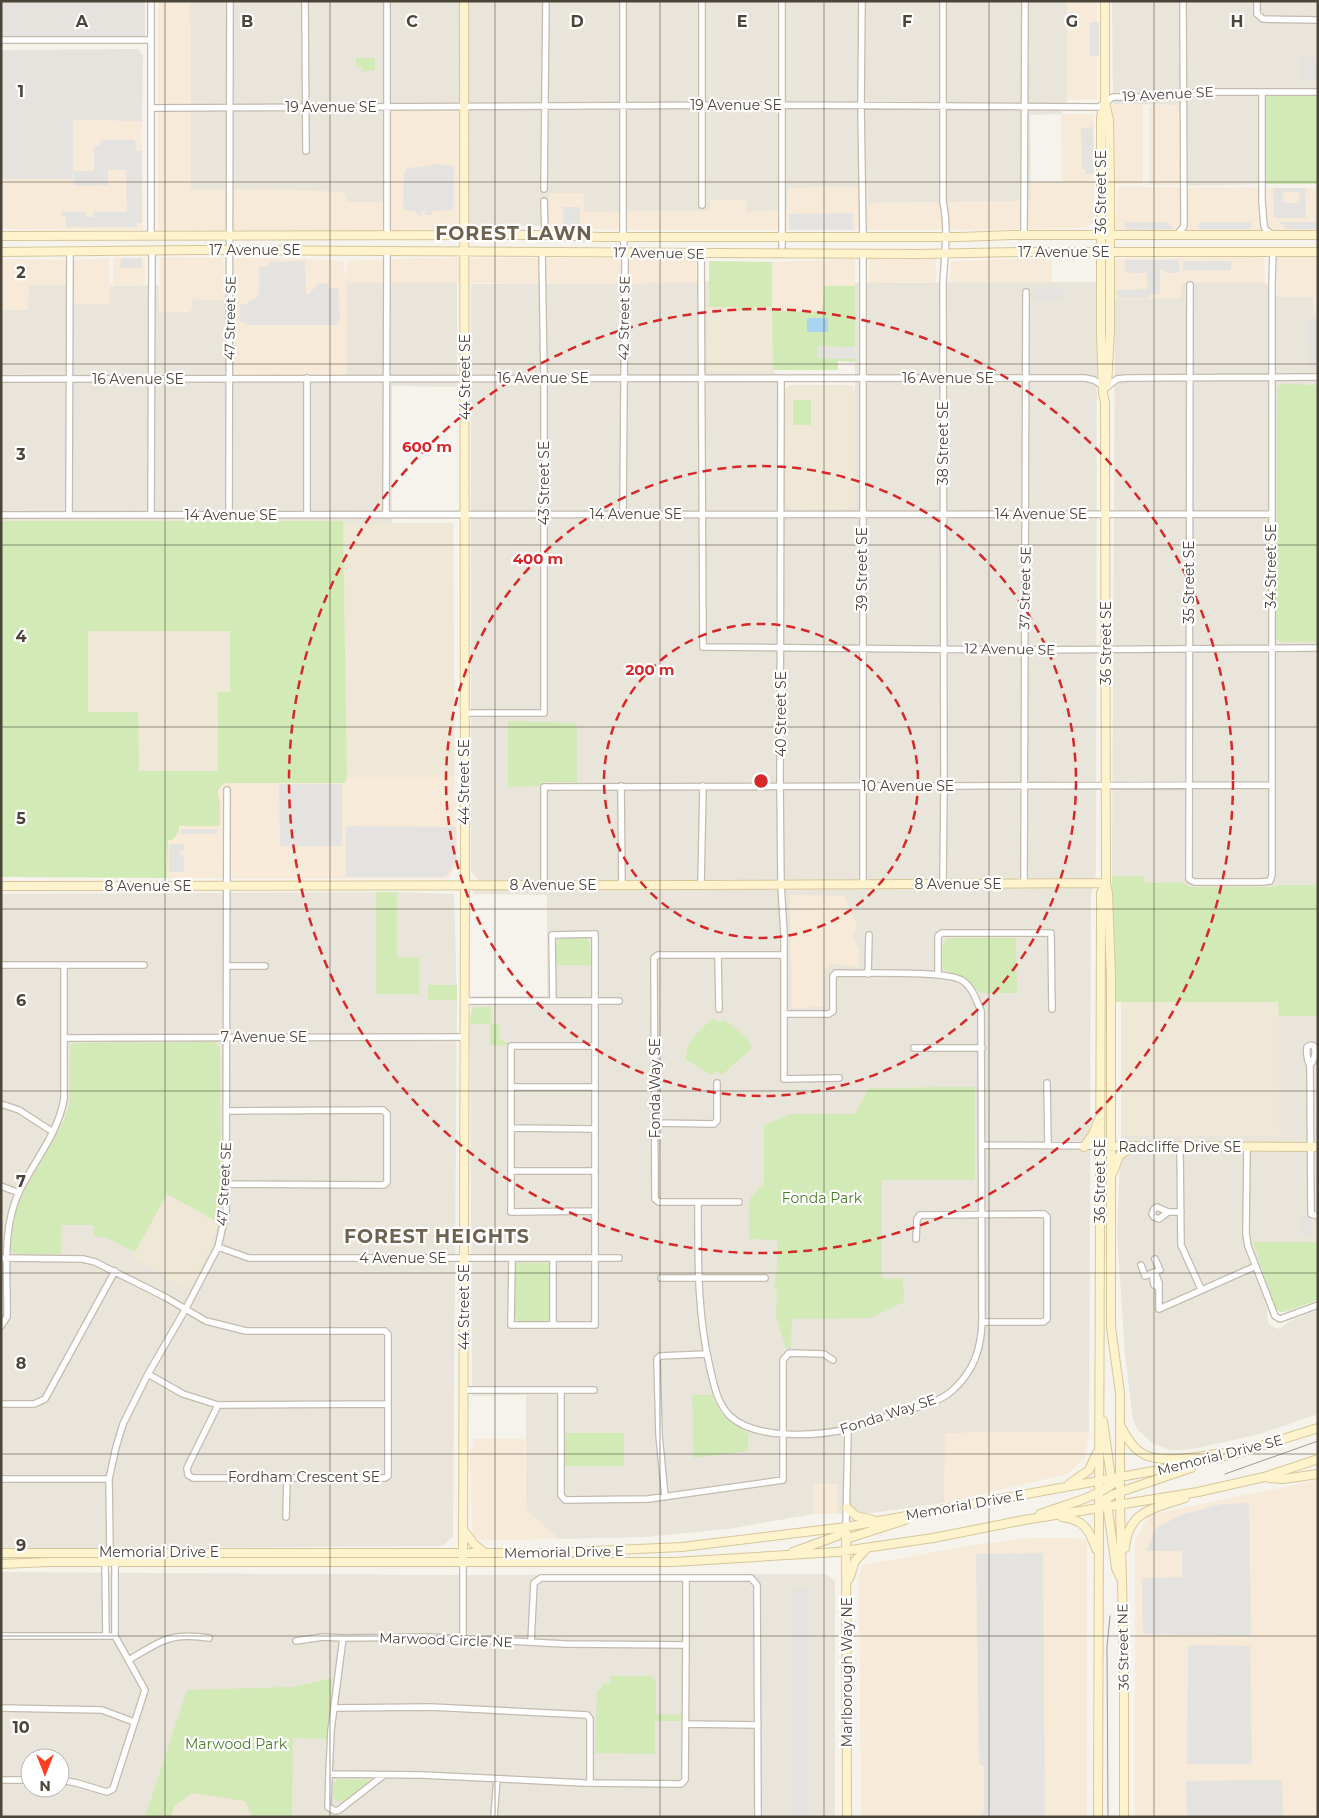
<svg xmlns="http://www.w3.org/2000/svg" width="1319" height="1818" viewBox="0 0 1319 1818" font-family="Montserrat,sans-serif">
<rect width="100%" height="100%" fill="#f6f3ec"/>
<!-- residential -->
<path fill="#eae5da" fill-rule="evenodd" d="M190,1H1067V100L1061,114L1030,115L1031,201L867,203L868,187L788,188L787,210L746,212V201L710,200L711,211L584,212L583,193H550L549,225L462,228L387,202H346L270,189L191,190Z
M1112,1H1318V92L1262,184L1185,186L1180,185L1179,105L1113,104Z
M709,281L708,369L711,371L773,370L786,389V504L792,509H851L855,504V283L1097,282L1096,874L1091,895L1089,1432L946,1433L944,1503L858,1515L838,1514V1484H813L814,1514L728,1529L645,1537L559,1539L526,1510V1395L472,1396L470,1024L472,996H547V895L473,894L477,878L471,872V284L697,283Z
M346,283H457V387L392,386V523H343V521H1V310H28V285H69L109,304L110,284L113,286L159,285V311L192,304V299L230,300L347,378Z
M1181,283H1265L1278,297H1313V314H1318V885H1278L1274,887H1189L1183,882L1146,883L1143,876H1112L1115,299L1181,298Z
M397,892L454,894L457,1000L453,1537L442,1546L1,1549V894Z
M1279,1016H1318V1242L1254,1243L1269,1292L1262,1294L1267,1309L1268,1323L1271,1326L1279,1329L1292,1320L1318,1310V1414L1260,1434L1207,1446L1185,1450H1170L1152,1443L1138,1430L1133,1420L1125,1354L1117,1234L1121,1136H1279Z
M1,1572L451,1575L826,1574L835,1581V1817H1ZM30,1758H60V1788H30Z"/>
<!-- commercial -->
<path fill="#f7ead8" d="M158,1H190L191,190L270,189L342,192L346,195V202H386L387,107H465L462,228L388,231L158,230Z
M1067,1H1097V99L1067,100Z
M1113,104H1143V184H1114L1112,106Z
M1179,105L1180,185H1149V106Z
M1061,114H1094V222L1084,228L952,230H629L552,228L549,225L550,193H583L584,212L710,211V200L747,201L746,212L787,210L788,188L868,187V203L1031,201V182H1062Z
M73,120L142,121L143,230L1,229V179H73Z
M1118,187L1318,188V230L1115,233Z
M1277,256H1318V314H1313V297H1277Z
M160,257L223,258L229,295L233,259L241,258L308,259L343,261L346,280L348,261L414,258H696L697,283H347V378L229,379L230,301L192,299V309L189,312H159Z
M1258,257L1264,258L1265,283H1182L1181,298L1115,299V259Z
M109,258L110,304H69V285H29L28,310H1V259L76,260Z
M113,258L145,259V285L113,286Z
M1052,258V282H950L951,261Z
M855,259V286H824L822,312L775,311L772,307V262Z
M869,259H936V282L868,283Z
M347,777H455L458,863L448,879L167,878L168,840L179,826L217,796L218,790L222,785L227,783H345Z
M790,895L844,896L857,925L853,935L859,951L858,967L832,963L824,969L823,1007L792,1008Z
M1089,1432L1084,1459L1067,1474L944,1503L945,1433Z
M474,1439H525L526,1510L559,1539L480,1540L472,1535L470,1454Z
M1318,1480V1817H1135V1541L1149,1515Z
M813,1484H838V1514H814Z
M1031,1538H1078L1087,1541V1817H861L859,1576L863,1565L973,1545Z"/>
<!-- industrial -->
<path fill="#e6e2dd" d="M1,1H145V36L1,37Z
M138,49L143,55L142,121L73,120V179H1V50Z"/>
<!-- education -->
<path fill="#efe8d6" d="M709,307H772L773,370L711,371L708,369Z
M789,385H852L855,390V505L851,509H792L786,504V389Z
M343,523H453L455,777H347Z
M88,631H231L230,692H218V771H139L88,712Z
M1121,1002H1279L1280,1136H1121Z
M167,1194L218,1222L212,1245L190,1290L131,1257Z
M192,1793L245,1801L252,1817H171L174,1806Z"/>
<!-- green -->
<path fill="#d2eab5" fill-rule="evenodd" d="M356,58H375V70L362,71V67H356Z
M1262,92H1318V184H1262Z
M709,261L772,262V307L775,311L822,312L824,286H855V362L838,361V370H773L772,307H754V311H738V307H709Z
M1284,384L1318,385V642H1280L1276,638L1277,390L1279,386Z
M793,400H811V425H793Z
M1,521H343L347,777L345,783H227L222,785L218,790V796L220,801V826H179V832L172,840H168L167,878L1,877ZM88,631H230V692H218V771H139L138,712H88Z
M508,721L575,723L577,726V782H542L539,786L508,787Z
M1112,876H1143L1146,883L1183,882L1189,887H1274L1278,885H1318V1016H1279L1278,1002H1114Z
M376,892H397V957L419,958V994H376Z
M561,938C591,938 591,933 591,965H556C556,956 553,943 561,938Z
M947,938H1016L1017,993H981C968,981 964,976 945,971C940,963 940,945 947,938Z
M428,985H457V1000H428Z
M476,1007H491V1023L499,1024V1039L507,1043L505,1046L490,1045V1024H470L471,1011Z
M712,1019L719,1022L725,1020L748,1039L752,1048L723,1074L716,1072L712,1075L686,1060C686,1040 698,1033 712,1019Z
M214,1042L219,1046L220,1052L221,1196L218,1222L167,1194L135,1252L107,1238L94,1236L93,1225H62L61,1254H18L13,1252L11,1248L14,1219L21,1197L63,1123L69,1105L70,1046L74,1043Z
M975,1087V1180H882V1278L903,1279L904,1302L871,1318L792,1319L791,1348H786L776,1317L777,1290L774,1289L777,1266V1240L749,1239V1206L751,1197L764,1183V1125L791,1114H855L869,1088Z
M1253,1242H1318V1300L1285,1312H1280L1275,1308Z
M515,1263H549V1320L546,1322H519L515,1318Z
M692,1395H712C718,1413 732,1426 749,1433L748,1451L694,1458Z
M565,1433H624V1466H565Z
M611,1676H651L656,1681V1714L681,1715V1721H655V1754L595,1753L597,1690L602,1689V1684L610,1683Z
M332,1678L327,1739L293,1738L292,1817H252L245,1801L192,1793L174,1806L171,1817H145L187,1690L293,1687Z
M337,1779L369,1780L371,1782L342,1802L335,1800L333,1796V1784Z"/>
<!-- parking -->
<path fill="#e5e3e0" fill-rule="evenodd" d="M1090,22H1099V56H1090Z
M1300,58H1318V82H1300Z
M1093,127L1094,174H1085V169H1082L1081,128Z
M100,140H135L136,151H142V223H137V227H66V216H61V212H86V217H93V212H127L126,170H108V185L74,186V171H94V146H100Z
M435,164L454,166L453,210L432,211V215H425V211H422V215H417L416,211L403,210L404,174L407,168L428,166Z
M1273,188H1305L1306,218H1274ZM1283,192H1299V203H1283Z
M563,207H580V227H563Z
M853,213V230H789V214Z
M1128,222H1164L1169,224L1174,229L1128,230L1126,229L1125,223Z
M1202,222H1248L1251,223V229H1198L1199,223Z
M1280,222H1318V229H1286Z
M121,258H142V268H120Z
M1125,260H1179V273H1166L1165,270H1160V294H1150V298H1117V290L1147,289V273H1130V271H1125Z
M305,261L306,294H309L318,284L329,283V288H338L340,321L337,322V325H245V322H240V304H245L257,297L259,293V267L269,266V262Z
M1183,261H1231V270H1183Z
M1033,288H1063V299H1033Z
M1308,317H1318V368H1309Z
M817,346L855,347V359L817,358Z
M279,784H342V846H280Z
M346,826L456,827V860L446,877H346Z
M181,829H217V834H181Z
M169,844H184V851H180L179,855L184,856V872H169Z
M1301,1216H1312L1311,1235H1301Z
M1249,1503L1251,1636L1143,1634L1142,1578L1182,1577V1551H1146L1156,1528L1183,1514L1222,1504Z
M1043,1553L1045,1817H980L984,1812V1766L979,1764L976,1554Z
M792,1588H809V1817H792Z
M1188,1645L1250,1646L1252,1764H1187Z
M1282,1780L1283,1817H1187L1186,1781Z"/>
<!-- water -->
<path fill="#a9d4f2" d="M807,318H828V332H807Z"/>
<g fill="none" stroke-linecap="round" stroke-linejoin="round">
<defs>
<path id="street" d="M151,1V236
M305,1L306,151
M623,1V231L625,260L623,514
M862,1L861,106L863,237
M1257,1V14L1263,19L1318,20
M1,40H151
M1262,92V201L1264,226L1266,230L1273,235
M151,108L781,105L1099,107L1113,97H1172L1198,92H1318
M544,189L546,1
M544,201L545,235
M702,205V1
M387,235V1
M1024,235L1025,1
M1177,235L1184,226L1183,1
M782,246V1
M701,254L703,647L1024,650L1318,648
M863,254V884
M1190,285L1189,879L1194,882H1261L1270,881L1272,875V285L1273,251
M307,378V515
M781,378L780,786L781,884L784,934V1079L839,1078
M1,379L1085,378L1094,380L1103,386
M1107,387L1117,379L1127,378L1318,377
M1,515L1272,514
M69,515L70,251
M151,515L152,250
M229,515L230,1
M386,515L387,252
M464,713H544V378L542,252
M621,786L622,885
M943,884L944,786L943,285C944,258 949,228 943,202V1
M1024,884L1026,292
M544,885V787L1271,785
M701,885L703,786
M718,955L719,1009
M1,965H144
M227,966H265
M868,974L869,935
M938,974V936L942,933H1051L1052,1009
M465,1001H619
M784,1014H829L833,1011V976L836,973C861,974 947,970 963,981C973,988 976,1000 981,1011L982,1322C981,1349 974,1370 954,1389C941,1402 919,1406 902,1412C884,1417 866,1425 848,1429C817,1436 755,1440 730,1416C717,1403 714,1385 710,1368C697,1313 698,1258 698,1202H659L655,1199L654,958L658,955H784
M64,1038L464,1037
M914,1048H982
M1310,1066C1314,1059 1317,1053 1314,1046L1311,1045L1307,1047C1306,1054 1307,1059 1310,1066L1311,1214L1318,1216
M1047,1083L1048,1145
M511,1087H595
M1,1104L19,1110L53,1132
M226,1111L383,1110L387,1114V1182L384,1185L226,1184
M655,1123L714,1124L717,1121V1083
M511,1128L595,1129
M982,1145L1100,1146
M1180,1147L1181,1245L1201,1289
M1247,1147L1246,1234L1248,1246L1275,1316L1280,1319L1318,1305
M511,1171H595
M1,1186L19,1193
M698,1202H739
M595,1211L511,1212V1046H595
M1168,1212L1159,1219L1154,1217L1152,1214L1154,1209L1157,1207L1168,1212H1181
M916,1239L917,1219L920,1215L1044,1214L1047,1217V1319L1043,1322H982
M218,1247L249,1258H619
M1,1258L83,1259L95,1262L165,1297L206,1321L246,1331H385L388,1334V1476L385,1478H193L188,1475L187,1468L218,1405
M512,1258L511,1325H595V934L552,935L553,1001
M1141,1265L1145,1276L1160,1270L1155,1259
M1152,1273L1154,1285L1158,1287
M1152,1275H1156L1159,1283V1309L1256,1266
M661,1278H765
M553,1325V1258
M1,1326L7,1317C8,1276 1,1231 19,1192C34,1161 58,1134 64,1099V965
M148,1374L183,1394L218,1405L388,1404
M464,1390H561V1495L565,1500L648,1499L783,1480V1360L789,1353L824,1354L833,1360
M561,1390H594
M1,1404H34L45,1399L115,1271
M1,1479H109
M665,1497L659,1435L657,1359L660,1356L707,1354
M286,1517L287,1478
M846,1527L848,1429
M463,1563V1639
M1,1636H115L145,1690L113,1789L107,1792L77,1783L60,1780
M106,1636L105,1562L107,1559
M115,1636V1562L110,1552L109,1479L116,1447L123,1424L148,1374L185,1310L218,1247L226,1212L227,790
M428,1637L565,1644L686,1645L685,1780L681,1784L584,1783L422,1775L329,1774L331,1730L343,1638Z
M296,1641L323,1637L343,1638
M531,1642L534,1583L541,1578H751L757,1585L758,1817
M686,1645V1579
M129,1660C160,1641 171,1632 209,1638
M1,1708L102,1710L134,1722
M334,1708L431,1707L587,1715L590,1719V1783
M686,1724L758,1725
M329,1774L328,1807L335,1811L339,1810L384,1775
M1,1780H30
M494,1817L497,1779"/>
<path id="secondary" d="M1105,1V102L1109,120L1110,185V331L1107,386
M1105,102L1101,117V334L1103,393L1105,403L1106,883L1108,893L1111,978V1327L1120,1393V1504L1124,1660V1817
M1,236L545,235L601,237H960L1012,235H1318
M1,252L196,250L919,254L1023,252H1318
M1,886L701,885L1106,883
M1107,1146L1318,1147
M1084,1147L1093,1134L1099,1119
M1113,1172L1119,1156L1132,1146
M1103,1421L1112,1484
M1121,1427C1126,1436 1131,1446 1140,1452C1159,1466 1200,1456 1222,1453
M1269,1478L1283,1479L1318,1474
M1069,1484L1089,1470L1097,1453
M1107,1503L1116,1568L1120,1577
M847,1508L856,1516L873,1520
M1099,1509L1106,1499L1114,1494L1191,1468
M1040,1514C1067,1504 1098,1498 1120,1478
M1062,1517C1084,1520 1089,1529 1096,1549
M846,1527L847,1817
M464,1531L474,1544L485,1553
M846,1539L905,1520
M1125,1548C1128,1510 1155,1508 1185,1498
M793,1552L837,1536L846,1527
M1,1553H549L682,1547L846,1527L1197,1463L1238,1453L1318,1428
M463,1563L465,885L464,1
M1,1564L49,1562H674L837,1552L933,1538L1024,1520L1198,1492L1264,1477L1318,1459
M849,1579L855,1561L866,1549
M1098,1817L1101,915V893L1106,883"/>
</defs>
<!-- street casing -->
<use href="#street" stroke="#c2bbae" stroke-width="8"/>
<!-- secondary casing -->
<use href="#secondary" stroke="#d6c79b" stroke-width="10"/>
<!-- street -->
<use href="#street" stroke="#fff" stroke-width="5.5"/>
<!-- secondary -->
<use href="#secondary" stroke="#fff3cd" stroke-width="8"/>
<!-- tram -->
<path stroke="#9a9a9a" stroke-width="1" d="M1225,1474L1318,1441
M1108,1817L1107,1647L1110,1616"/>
</g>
<!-- grid -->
<path fill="none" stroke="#4b4439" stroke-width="1" stroke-opacity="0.55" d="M165,1V1817M330,1V1817M495,1V1817M660,1V1817M824,1V1817M989,1V1817M1154,1V1817M1,182H1318M1,364H1318M1,545H1318M1,727H1318M1,909H1318M1,1091H1318M1,1273H1318M1,1454H1318M1,1636H1318"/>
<!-- distance rings -->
<g fill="none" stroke="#d62828" stroke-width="2.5" stroke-dasharray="9 6">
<circle cx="761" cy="781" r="157"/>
<circle cx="761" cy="781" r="315"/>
<circle cx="761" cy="781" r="472"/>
</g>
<g text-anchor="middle" stroke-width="4.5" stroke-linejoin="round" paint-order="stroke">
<!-- street labels -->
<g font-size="14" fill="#4b4439" stroke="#fff">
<text transform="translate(1168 94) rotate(-3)" y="5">19 Avenue SE</text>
<text x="736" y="110">19 Avenue SE</text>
<text x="331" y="112">19 Avenue SE</text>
<text transform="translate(1101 192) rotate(-90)" y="5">36 Street SE</text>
<text x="255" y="255">17 Avenue SE</text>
<text x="1064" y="257">17 Avenue SE</text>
<text transform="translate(659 253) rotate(1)" y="5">17 Avenue SE</text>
<text transform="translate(230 318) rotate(-89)" y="5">47 Street SE</text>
<text transform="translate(624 318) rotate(-89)" y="5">42 Street SE</text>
<text transform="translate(465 377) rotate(-90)" y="5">44 Street SE</text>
<text x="543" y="383">16 Avenue SE</text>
<text x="948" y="383">16 Avenue SE</text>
<text x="138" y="384">16 Avenue SE</text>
<text transform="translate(943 443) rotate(-90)" y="5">38 Street SE</text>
<text transform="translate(544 483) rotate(-90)" y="5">43 Street SE</text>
<text x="636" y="519">14 Avenue SE</text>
<text x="1041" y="519">14 Avenue SE</text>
<text x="231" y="520">14 Avenue SE</text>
<text transform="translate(1271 566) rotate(-90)" y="5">34 Street SE</text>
<text transform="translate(862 569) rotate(-90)" y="5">39 Street SE</text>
<text transform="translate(1189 582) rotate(-90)" y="5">35 Street SE</text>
<text transform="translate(1025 588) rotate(-89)" y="5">37 Street SE</text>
<text transform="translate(1106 643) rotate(-90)" y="5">36 Street SE</text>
<text transform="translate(1010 649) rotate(1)" y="5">12 Avenue SE</text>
<text transform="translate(781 714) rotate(-90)" y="5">40 Street SE</text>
<text transform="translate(464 782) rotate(-90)" y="5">44 Street SE</text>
<text x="908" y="791">10 Avenue SE</text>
<text x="958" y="889">8 Avenue SE</text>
<text x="553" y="890">8 Avenue SE</text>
<text x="148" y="891">8 Avenue SE</text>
<text x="264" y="1042">7 Avenue SE</text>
<text transform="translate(655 1088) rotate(-90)" y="5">Fonda Way SE</text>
<text x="1180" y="1152">Radcliffe Drive SE</text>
<text transform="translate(1100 1181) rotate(-90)" y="5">36 Street SE</text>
<text transform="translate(224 1184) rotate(-87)" y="5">47 Street SE</text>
<text x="403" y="1263">4 Avenue SE</text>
<text transform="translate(464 1307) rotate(-90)" y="5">44 Street SE</text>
<text transform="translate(888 1414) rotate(-18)" y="5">Fonda Way SE</text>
<text transform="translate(1220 1455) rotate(-14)" y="5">Memorial Drive SE</text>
<text x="304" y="1482">Fordham Crescent SE</text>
<text transform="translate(965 1505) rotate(-10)" y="5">Memorial Drive E</text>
<text x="159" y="1557">Memorial Drive E</text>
<text transform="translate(564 1552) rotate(-1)" y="5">Memorial Drive E</text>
<text transform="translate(446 1640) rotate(2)" y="5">Marwood Circle NE</text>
<text transform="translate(1123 1647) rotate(-91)" y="5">36 Street NE</text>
<text transform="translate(847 1672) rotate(-90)" y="5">Marlborough Way NE</text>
</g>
<!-- park labels -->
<g font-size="14" fill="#4a7f2a" stroke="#fff">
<text x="822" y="1203">Fonda Park</text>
<text x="236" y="1749">Marwood Park</text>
</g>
<!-- district labels -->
<g font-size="19" font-weight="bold" letter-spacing="1" fill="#6e6250" stroke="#fff">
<text x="514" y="240">FOREST LAWN</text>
<text x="437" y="1243">FOREST HEIGHTS</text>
</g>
</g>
<g font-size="16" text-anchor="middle" font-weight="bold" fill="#4b4439" stroke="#fff" stroke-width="4.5" stroke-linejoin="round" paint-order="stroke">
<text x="82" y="27">A</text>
<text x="247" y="27">B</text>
<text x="412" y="27">C</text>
<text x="577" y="27">D</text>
<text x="742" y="27">E</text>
<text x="907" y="27">F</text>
<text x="1072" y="27">G</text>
<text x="1237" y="27">H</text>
<text x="21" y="97">1</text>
<text x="21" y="278">2</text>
<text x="21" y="460">3</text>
<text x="21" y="642">4</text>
<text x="21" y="824">5</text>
<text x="21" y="1006">6</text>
<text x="21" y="1187">7</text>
<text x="21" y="1369">8</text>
<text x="21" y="1551">9</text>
<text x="21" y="1733">10</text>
</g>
<circle cx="761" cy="781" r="8" fill="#d62828" stroke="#fff" stroke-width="2.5"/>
<g font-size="15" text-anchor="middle" font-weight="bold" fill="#d62828" stroke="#fff" stroke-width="4.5" stroke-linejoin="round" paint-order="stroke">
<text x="427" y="452">600 m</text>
<text x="538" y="564">400 m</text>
<text x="650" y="675">200 m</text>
</g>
<!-- border -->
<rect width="1319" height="1818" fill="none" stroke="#4b4439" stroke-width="5"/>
<!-- north arrow -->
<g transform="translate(45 1773) rotate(180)"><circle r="24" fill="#ffffff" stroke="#b7b4b0"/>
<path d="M0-4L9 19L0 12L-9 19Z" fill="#fc3f1d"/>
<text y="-8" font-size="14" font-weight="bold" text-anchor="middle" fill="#4b4439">N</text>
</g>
</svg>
